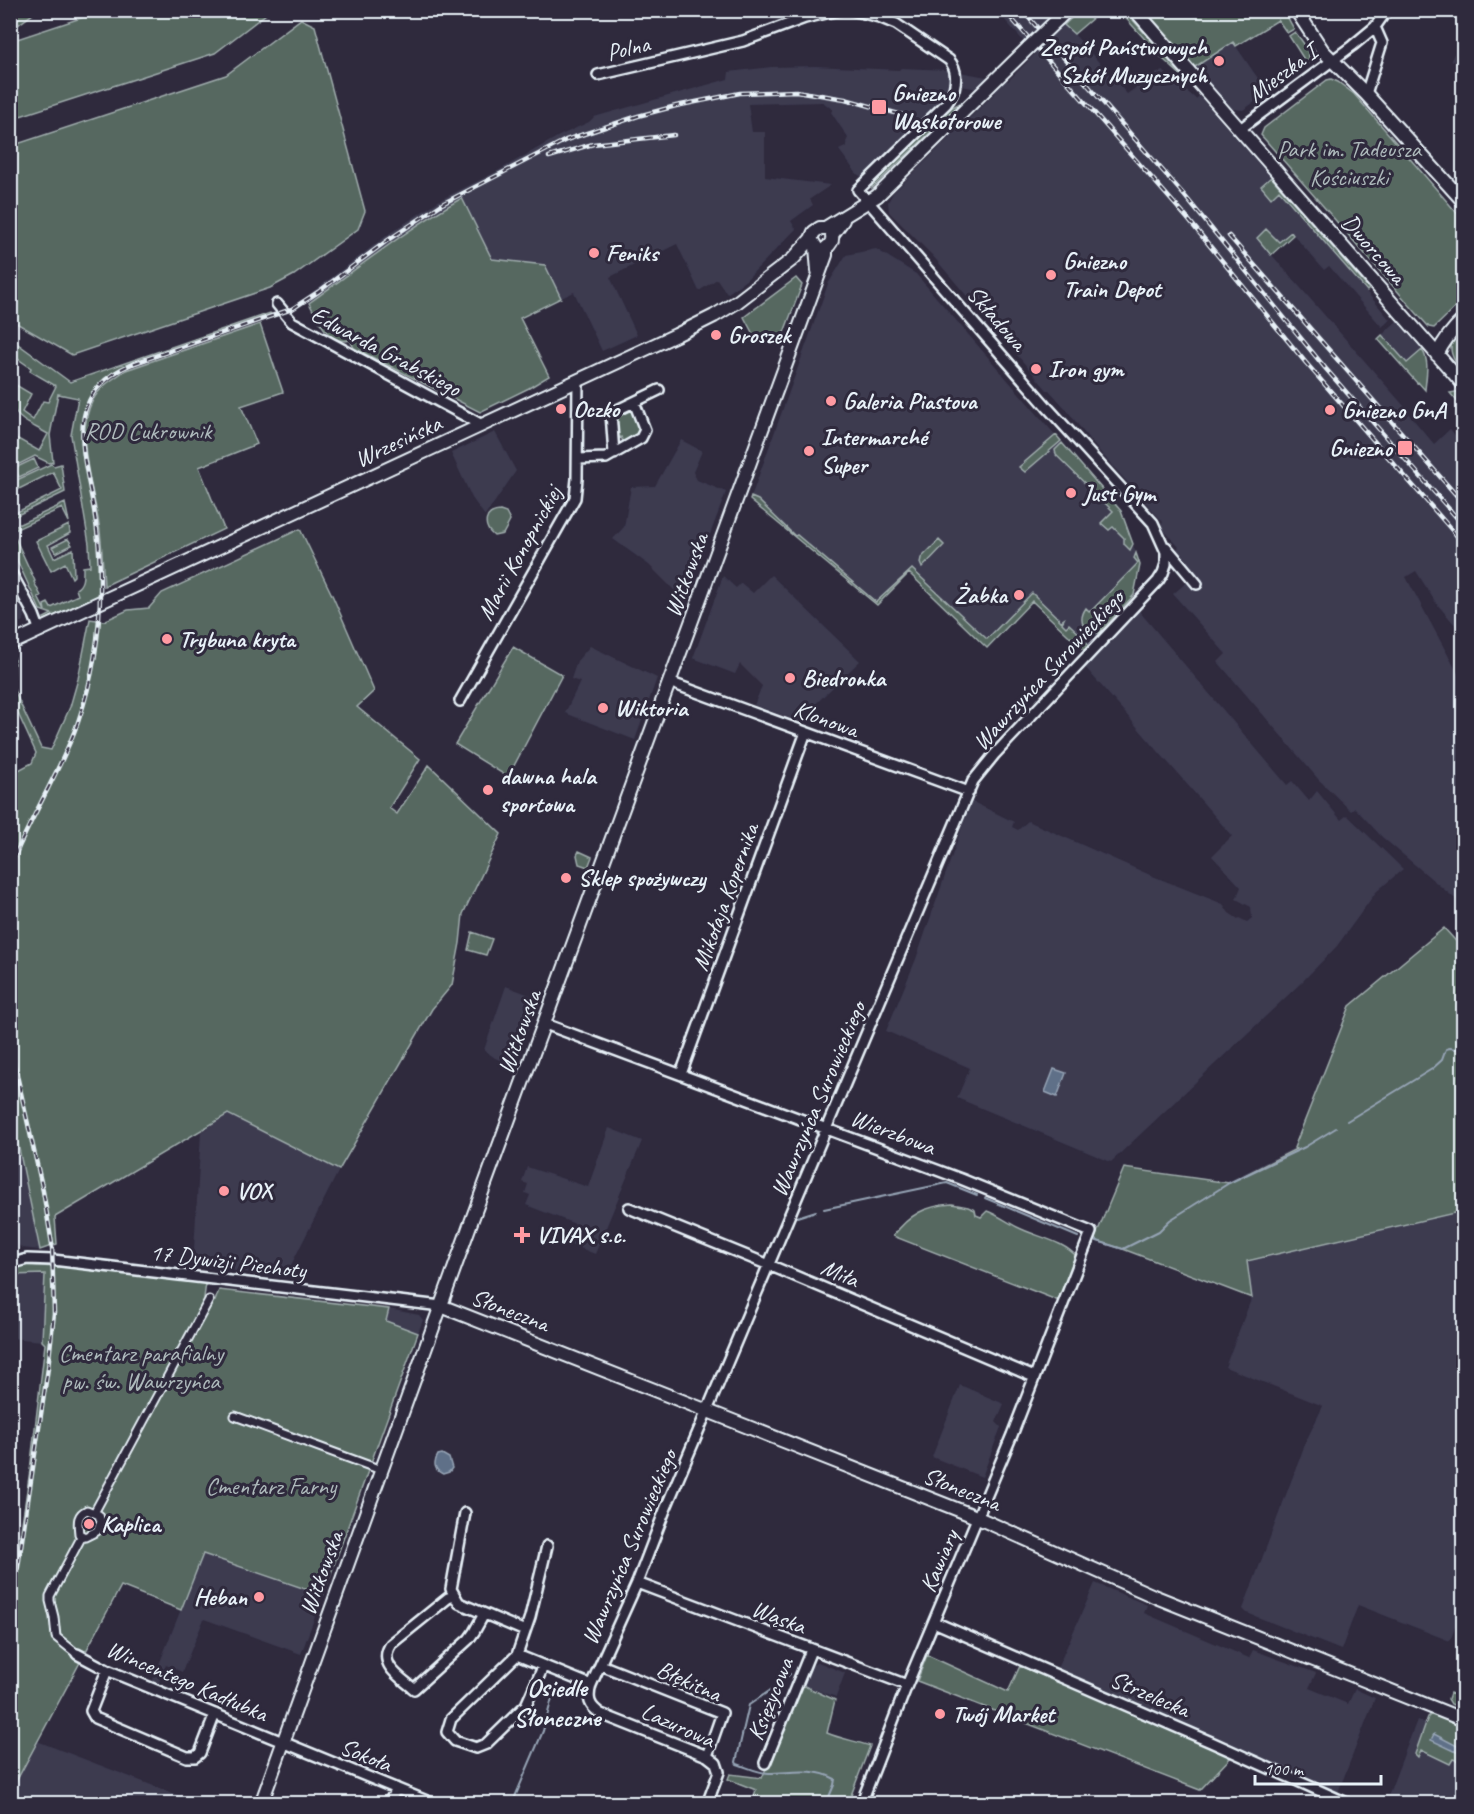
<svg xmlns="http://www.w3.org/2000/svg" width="1474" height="1814" viewBox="0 0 1474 1814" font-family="Caveat,sans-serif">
<rect width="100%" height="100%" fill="#2f2a3d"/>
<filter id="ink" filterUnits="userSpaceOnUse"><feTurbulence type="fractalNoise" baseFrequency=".0167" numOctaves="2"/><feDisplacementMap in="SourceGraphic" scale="12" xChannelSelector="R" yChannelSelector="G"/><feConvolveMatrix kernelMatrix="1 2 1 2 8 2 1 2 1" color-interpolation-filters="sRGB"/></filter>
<g filter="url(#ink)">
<!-- built -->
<path fill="#3c3a50" d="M996,10H1046L1050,14L1051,13L1074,34L1127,94L1157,73L1163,71L1196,99L1199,96L1340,256L1338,258L1340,260L1390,320L1382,327L1329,266L1324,270L1291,232L1279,242L1266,229L1257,238L1404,406L1408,410L1407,412L1434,444L1450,429L1463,445V634L1436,603L1416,571L1406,577L1463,683L1464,868L1460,870L1459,902L1382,837L1355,808L1351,811L1319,780L1218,662L1226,654L1173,594L1187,582L1193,588L1201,581L1176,550L1179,547L1160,526L1163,522L1092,443L1066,409L1049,390H1047L932,255L889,212L888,202L893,193L996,92L949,84L944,100L862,177L857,174L839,150L847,146L846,142L848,138L831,112L833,110L823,102L748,104L752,132H765V177L831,185L810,199L813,205L791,221L796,229L746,280L727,294L717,279L699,291L677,244L610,277L637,335L602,351L574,292L520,318L461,198L432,214L379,251L309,303L306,297L390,233L440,200L494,173L559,136L589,122L594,117L728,79L729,72L771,67L815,66L899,70L901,68L949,70L1008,81L1035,54Z
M1172,11L1225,46L1233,42L1268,93L1243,110L1232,109L1156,22Z
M1463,35V66L1451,60Z
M876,249L916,274L1121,511L1140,565L1134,595L1084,650L1032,601L987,648L909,573L877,605L750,500L828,284L846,255Z
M1397,321L1422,350L1407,363L1382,335Z
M495,432L516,471L485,516L472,498L451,453Z
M681,440L702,451L693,472L697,480L726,492L685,601L649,565L613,539L624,527L631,487L655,486Z
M771,575L860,661L798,721L754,705L762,686L740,664L735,674L693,658L723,576L736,588L741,583L753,593Z
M10,587L25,617L23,621L11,627Z
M1139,611L1287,785L1292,781L1309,801L1317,791L1341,820L1347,815L1403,869L1376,892L1337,946L1302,982L1111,1162L957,1098L970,1068L886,1031L916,959L971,801L1014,822L1012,827L1018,830L1028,821L1150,875L1223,904L1229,913L1238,919L1239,918L1247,922L1252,918L1251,907L1236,899L1241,887L1212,856L1232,836L1085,667Z
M590,646L657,678L635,740L565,713L580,682L571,679L577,661Z
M1444,928L1463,949L1464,1604L1450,1641L1358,1605L1341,1650L1247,1613L1243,1609L1307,1439L1323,1406L1225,1367L1252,1297L1095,1240L1124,1168L1227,1182L1294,1148L1350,1006Z
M506,986L540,999L515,1066L495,1058L484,1050Z
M10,1110L40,1250L22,1248L11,1239Z
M228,1114L339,1170L285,1277L193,1266L201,1132Z
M609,1128L642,1141L595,1254L568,1243L575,1224L526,1205L530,1195L525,1193L528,1184L522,1182L527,1167L588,1187Z
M45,1273L42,1341L11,1338V1275Z
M389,1309L419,1315L423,1320L418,1333L386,1321Z
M960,1385L1004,1404L996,1422L1001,1427L982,1477L932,1457Z
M203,1554L323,1595L301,1654L204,1619L182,1672L166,1665L158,1684L152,1682Z
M1095,1583L1147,1605L1144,1613L1249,1658L1253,1650L1316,1673L1309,1688L1348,1704L1355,1689L1375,1698L1337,1795L1056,1671Z
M818,1662L845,1673L836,1697L802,1685L808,1668Z
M1417,1720L1463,1739V1803L1385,1804Z
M37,1741L198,1803H11V1791Z"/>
<!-- green -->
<path fill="#566861" stroke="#9facac" stroke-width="1.5" d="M11,10H34V13L11,30Z
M105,10H270V11L215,53L11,119V41Z
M1080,10L1101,11L1074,34L1064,25Z
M1104,11H1125L1185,79L1163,59L1121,13L1116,17Z
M1146,11H1284L1294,29L1287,33L1278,20L1236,46L1233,42L1195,67Z
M301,19L315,26L365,211L358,229L294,275L270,288L72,355L11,320V146L226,75Z
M1295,32C1302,41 1314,54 1307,64L1289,36Z
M1331,79L1338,82L1354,94L1463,220V300L1434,328L1429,327L1420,317L1261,135L1264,128L1327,80Z
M960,103V104L872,188V185L951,108Z
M1271,177L1369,289L1367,291L1279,190L1271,198L1261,186Z
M462,198L492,259L545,265L561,298L520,318L549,376L529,388L480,412L354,348L350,340C329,346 318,319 309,303C359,267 408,228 462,198Z
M1266,229L1279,242L1291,232L1293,235L1271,255L1257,238Z
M796,278L802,285L780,343L753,334L744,317Z
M270,313L273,316L123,368C61,405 85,455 94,513C99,540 100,567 100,595L45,620L44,618L52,614L40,610L11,547V528L65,503L69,522L62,508L12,531L35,581L34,582L41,596L38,597L45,611L44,605L48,603L51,608L78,595L76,589C84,584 83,576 83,567L90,566L89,544L71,435L78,398L58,394L50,435L53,462L49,463L35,456L11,468L17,480L51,464L54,466L61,464L65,492L11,518V515L62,490L53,472L13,492L11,487V458L14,456L11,448V435L39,451L48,434C18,417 11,420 11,382L31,394L22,412L33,420L43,401L48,402L56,386L30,371L31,368L11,354V339L70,382Z
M260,324L283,392L241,406L257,444L199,467L224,529L104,586C103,567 102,549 100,531C95,491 73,437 93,400C101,385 113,379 126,370Z
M1457,332L1463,336V373C1453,360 1445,348 1457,332Z
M1382,335L1407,363L1422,350C1430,361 1426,377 1425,390L1418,382L1417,383L1378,339Z
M1461,391L1463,394V417L1457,410L1462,407L1450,393Z
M632,407L640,430L637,435L623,442L621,437L619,438L616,415Z
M1056,435L1061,441L1025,472L1019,467Z
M1062,443L1121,511L1133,544L1130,550L1124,544V538L1113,527L1109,530L1101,523L1113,511L1056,455L1055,450Z
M34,459L38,468L19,477L15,468Z
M751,497L758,500L795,536L797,535L876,602L912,569L987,639L1032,593L1061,621L1064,619L1062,623L1066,627L1069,624L1086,640L1088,646L1084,650L1032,601L987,648L909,573L877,605L750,500Z
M500,511L506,513L510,521L503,534L494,536C482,526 484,512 500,511Z
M69,525L70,533L48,545L54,558L73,549L74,576L72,578L65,563L51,571L36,541Z
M300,529L333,597L374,691L357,707L420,759L389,808L397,814L429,765L501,834L463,914L460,943L452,985L432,1009L339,1170L228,1114L55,1217L57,1244L40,1250L11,1110V774L32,763L36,753L11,698V660L14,658L13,688L41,748L51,750L70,707L78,679L90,619L104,621L128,610L149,608L162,593Z
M68,539L72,545L56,553L52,547Z
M939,540L944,545L922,568L920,563L921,558Z
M1136,553L1140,565L1134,595L1099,633C1084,633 1077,621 1086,608L1090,612L1138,563L1134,558Z
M513,647L562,675L508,777L455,744Z
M579,851L592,857L588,867L579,864L577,855Z
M1444,928L1463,949V1211L1247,1261L1252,1298L1123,1249L1094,1240L1124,1168L1229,1183L1296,1149L1294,1148L1350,1006Z
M472,932L492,939L486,955L468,950Z
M952,1204L968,1207L975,1210L976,1215L981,1217L987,1211C998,1215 1007,1222 1017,1227C1036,1237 1063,1240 1078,1258L1059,1301L893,1236C910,1214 925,1206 952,1204Z
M22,1265L76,1268L206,1283L204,1298L215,1301L219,1290L389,1309L386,1321L418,1333L323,1595L203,1554L181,1610L121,1586L11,1791V1596L30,1470L45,1344L42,1341L45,1274L11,1275V1270Z
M927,1655L1008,1692L1020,1666L1233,1755L1200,1790L917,1681Z
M802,1685L835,1700L827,1733C841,1739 856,1741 870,1746L848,1803H772L754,1796L756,1790L728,1779L730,1774L762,1778Z
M1450,1693L1463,1699V1709L1451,1704L1448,1699Z
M1432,1714L1463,1726V1763L1453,1759L1450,1764L1421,1750L1418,1757L1415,1754L1428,1717Z"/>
<!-- water -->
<path fill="#5f7088" stroke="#96a4b5" stroke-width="1.5" d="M1054,1069L1066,1073L1057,1097L1045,1092Z
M442,1454L449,1458L452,1468L449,1472L443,1474C434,1470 433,1463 438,1455Z
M1434,1734L1463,1749V1755L1431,1740Z"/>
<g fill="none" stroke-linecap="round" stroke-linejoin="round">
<!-- stream -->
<path stroke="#96a4b5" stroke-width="2" d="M1347,1121L1432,1069L1442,1060L1446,1049L1450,1048L1456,1049L1464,1046
M985,1198L1078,1237
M824,1209L947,1183L977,1195
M797,1217L816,1211
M1094,1240L1123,1249L1159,1231L1170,1220L1229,1183L1305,1147L1336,1128
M790,1674L775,1687L749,1705L736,1762L737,1764C747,1767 758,1773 769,1773C792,1773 813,1767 835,1779L834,1785L826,1804
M512,1804L543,1731L555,1687"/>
<defs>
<path id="pedestrian" d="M235,1416L381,1470
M87,1510L99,1515L101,1522L97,1531L85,1537L79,1534C78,1523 76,1515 87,1510Z
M94,1513L209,1300
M77,1654L56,1637L54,1617L50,1601V1596L82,1536"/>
<path id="minor" d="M598,75L743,41L805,18L839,10
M1366,94L1382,43L1375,27
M1240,129L1352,46L1375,27L1387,10
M277,304L292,322L482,425
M634,402L659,390
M578,459L606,458L641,438L645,430L634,402L611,413L614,454
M1166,547L1197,584
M10,571L34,615L40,631
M669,682L969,792
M460,701L575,498L577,479L578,380
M545,1024L961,1179L1091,1232L1012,1435L907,1685L861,1804
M681,1074L806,732
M629,1208L769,1265L1034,1377
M10,1264L27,1259L53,1260L441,1306
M465,1513L451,1589L459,1603L525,1631
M547,1546L530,1617L517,1655L591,1685
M637,1583L907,1685
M454,1596L448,1598L391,1644C377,1664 400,1677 414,1689L469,1639L474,1632L484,1614
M934,1622L1211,1742L1349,1804
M77,1654L107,1670L434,1804
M517,1655L451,1719L447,1732L455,1741L476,1748L486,1744L526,1705L543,1667
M601,1665L722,1713L707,1756
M107,1670L91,1711L95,1718L187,1757H195L200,1753L215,1714
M765,1763L811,1650
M389,1804L396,1788
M707,1804L719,1772L716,1763L707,1756L601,1714C589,1706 587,1699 591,1685L637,1583L665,1510L973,781L994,755L1158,581L1163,573L1166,564V552L1153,523L1047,407L858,190L946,104C956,92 960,72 949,60L896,24L879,17L852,10"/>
<path id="tertiary" d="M1135,10L1464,385
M1296,10L1323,51L1366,94L1464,202
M1058,19L1067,10
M811,239L816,247L818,271
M826,248C831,244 833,241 832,235L843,220
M1437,355C1444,340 1452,330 1464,319
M10,644L676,335L714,316L737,302L793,259L811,239L814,232L820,228H825L877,196L1029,47
M441,1306L969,1514L1156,1597L1464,1720
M261,1804L470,1225L826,255V248"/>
</defs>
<!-- pedestrian casing -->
<use href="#pedestrian" stroke="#e8f1f8" stroke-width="11"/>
<!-- minor casing -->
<use href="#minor" stroke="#e8f1f8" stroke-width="14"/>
<!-- tertiary casing -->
<use href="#tertiary" stroke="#e8f1f8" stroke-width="16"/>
<!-- pedestrian -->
<use href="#pedestrian" stroke="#2f2a3d" stroke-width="7"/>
<!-- minor -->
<use href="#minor" stroke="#2f2a3d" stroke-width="9"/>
<!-- tertiary -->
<use href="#tertiary" stroke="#2f2a3d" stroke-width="12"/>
<defs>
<path id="rail" d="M1004,10L1187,218L1306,363L1464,544
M1022,10L1184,195L1326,369L1464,526
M549,157L593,144L674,135
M1229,236L1464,504
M10,867C30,818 60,772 78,722C94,676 101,627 100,578C100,555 98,533 94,510C84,453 61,393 132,364L292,309L318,292L388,240L442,204L566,140L638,116L676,106L740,93L796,91L845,99L906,116
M10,1044L43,1191L52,1244L54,1313L48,1368L10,1620"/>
</defs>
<!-- rail casing -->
<use href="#rail" stroke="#e8f1f8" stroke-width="4.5"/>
<!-- rail -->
<use href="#rail" stroke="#2f2a3d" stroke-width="2" stroke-dasharray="7" stroke-linecap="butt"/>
<defs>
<path id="tertiary-bridge" d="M1029,47L1058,19"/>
</defs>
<!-- tertiary-bridge casing -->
<use href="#tertiary-bridge" stroke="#e8f1f8" stroke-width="16" stroke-linecap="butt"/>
<!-- tertiary-bridge -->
<use href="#tertiary-bridge" stroke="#2f2a3d" stroke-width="12"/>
</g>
</g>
<!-- markers -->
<g fill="#ff9aa2" stroke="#2f2a3d" stroke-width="2">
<circle cx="1219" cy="61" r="6"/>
<rect x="871" y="99" width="16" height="16" rx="3"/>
<circle cx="594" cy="253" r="6"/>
<circle cx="1051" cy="275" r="6"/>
<circle cx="716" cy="335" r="6"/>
<circle cx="1036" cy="369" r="6"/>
<circle cx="831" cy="401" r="6"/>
<circle cx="561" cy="409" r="6"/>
<circle cx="1330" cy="410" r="6"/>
<rect x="1397" y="440" width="16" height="16" rx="3"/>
<circle cx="809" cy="451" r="6"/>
<circle cx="1071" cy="493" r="6"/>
<circle cx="1019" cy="595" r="6"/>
<circle cx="167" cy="639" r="6"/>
<circle cx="790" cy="678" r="6"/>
<circle cx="603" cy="708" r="6"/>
<circle cx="488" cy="790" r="6"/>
<circle cx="566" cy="878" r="6"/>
<circle cx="224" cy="1191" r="6"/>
<path d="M519 1226h6v6h6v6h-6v6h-6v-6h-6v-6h6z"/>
<circle cx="89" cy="1524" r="6"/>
<circle cx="259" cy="1597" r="6"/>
<circle cx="940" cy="1714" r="6"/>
</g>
<g text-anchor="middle" stroke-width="6" stroke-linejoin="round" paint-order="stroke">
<!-- poi labels -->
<g font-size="24" font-weight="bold" fill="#e8f1f8" stroke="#2f2a3d" text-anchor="start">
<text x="1207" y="55" text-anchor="end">Zespół Państwowych<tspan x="1207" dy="28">Szkół Muzycznych</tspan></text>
<text x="892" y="101">Gniezno<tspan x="892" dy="28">Wąskotorowe</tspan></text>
<text x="606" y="261">Feniks</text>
<text x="1063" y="269">Gniezno<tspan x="1063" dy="28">Train Depot</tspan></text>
<text x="728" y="343">Groszek</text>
<text x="1048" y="377">Iron gym</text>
<text x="843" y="409">Galeria Piastova</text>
<text x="573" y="417">Oczko</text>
<text x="1342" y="418">Gniezno GnA</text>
<text x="821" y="445">Intermarché<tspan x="821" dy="28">Super</tspan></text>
<text x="1392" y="456" text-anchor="end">Gniezno</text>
<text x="1083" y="501">Just Gym</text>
<text x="1007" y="603" text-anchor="end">Żabka</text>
<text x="179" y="647">Trybuna kryta</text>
<text x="802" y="686">Biedronka</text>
<text x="615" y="716">Wiktoria</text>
<text x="500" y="784">dawna hala<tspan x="500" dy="28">sportowa</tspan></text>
<text x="578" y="886">Sklep spożywczy</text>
<text x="236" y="1199">VOX</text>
<text x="536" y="1243">VIVAX s.c.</text>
<text x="101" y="1532">Kaplica</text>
<text x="247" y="1605" text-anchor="end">Heban</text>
<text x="952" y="1722">Twój Market</text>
</g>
<!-- street labels -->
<g font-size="24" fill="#e8f1f8" stroke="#2f2a3d">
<text transform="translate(628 48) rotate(-13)" y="8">Polna</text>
<text transform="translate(1282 73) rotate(-37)" y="8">Mieszka I</text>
<text transform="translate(1374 249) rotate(49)" y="8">Dworcowa</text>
<text transform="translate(997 318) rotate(49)" y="8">Składowa</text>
<text transform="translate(386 351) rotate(28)" y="8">Edwarda Grabskiego</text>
<text transform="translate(398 441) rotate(-25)" y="8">Wrzesińska</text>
<text transform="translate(519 553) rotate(-61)" y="8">Marii Konopnickiej</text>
<text transform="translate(686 575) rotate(-70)" y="8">Witkowska</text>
<text transform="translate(1048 670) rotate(-47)" y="8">Wawrzyńca Surowieckiego</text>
<text transform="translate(826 719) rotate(20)" y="8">Klonowa</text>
<text transform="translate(725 897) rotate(-70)" y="8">Mikołaja Kopernika</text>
<text transform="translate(519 1032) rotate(-70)" y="8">Witkowska</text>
<text transform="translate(818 1099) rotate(-67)" y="8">Wawrzyńca Surowieckiego</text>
<text transform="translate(893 1132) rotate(21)" y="8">Wierzbowa</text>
<text transform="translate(228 1261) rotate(7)" y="8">17 Dywizji Piechoty</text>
<text transform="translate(840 1273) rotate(23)" y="8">Miła</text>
<text transform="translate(510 1310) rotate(21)" y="8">Słoneczna</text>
<text transform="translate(962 1489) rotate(22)" y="8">Słoneczna</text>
<text transform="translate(629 1547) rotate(-67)" y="8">Wawrzyńca Surowieckiego</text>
<text transform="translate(939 1561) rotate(-67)" y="8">Kawiary</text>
<text transform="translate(321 1573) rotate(-70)" y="8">Witkowska</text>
<text transform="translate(779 1617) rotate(21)" y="8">Wąska</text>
<text transform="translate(187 1681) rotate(23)" y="8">Wincentego Kadłubka</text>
<text transform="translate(689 1681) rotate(24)" y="8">Błękitna</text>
<text transform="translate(1150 1694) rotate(23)" y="8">Strzelecka</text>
<text transform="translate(770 1699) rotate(-68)" y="8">Księżycowa</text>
<text transform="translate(678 1725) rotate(24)" y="8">Lazurowa</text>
<text transform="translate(366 1755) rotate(22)" y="8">Sokoła</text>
</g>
<!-- park labels -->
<g font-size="24" fill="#aebabc" stroke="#2f2a3d">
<text x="1349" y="157">Park im. Tadeusza<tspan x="1349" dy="28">Kościuszki</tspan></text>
<text x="148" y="439">ROD Cukrownik</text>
<text x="141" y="1361">Cmentarz parafialny<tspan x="141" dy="28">pw. św. Wawrzyńca</tspan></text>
<text x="271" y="1494">Cmentarz Farny</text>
</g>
<!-- neighbourhood labels -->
<g font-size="26" font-weight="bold" fill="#e8f1f8" stroke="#2f2a3d">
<text x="557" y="1696">Osiedle<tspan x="557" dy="30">Słoneczne</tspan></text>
</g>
</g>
<!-- margin -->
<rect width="1474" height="1814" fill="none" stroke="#2f2a3d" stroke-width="36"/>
<rect x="18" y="18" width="1438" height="1778" fill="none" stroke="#e8f1f8" stroke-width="2" filter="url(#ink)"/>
<!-- scale -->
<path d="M1255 1775v9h126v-9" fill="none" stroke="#e8f1f8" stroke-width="3"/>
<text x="1264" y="1775" font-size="18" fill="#e8f1f8" stroke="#2f2a3d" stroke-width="4.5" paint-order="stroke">100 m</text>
</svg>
